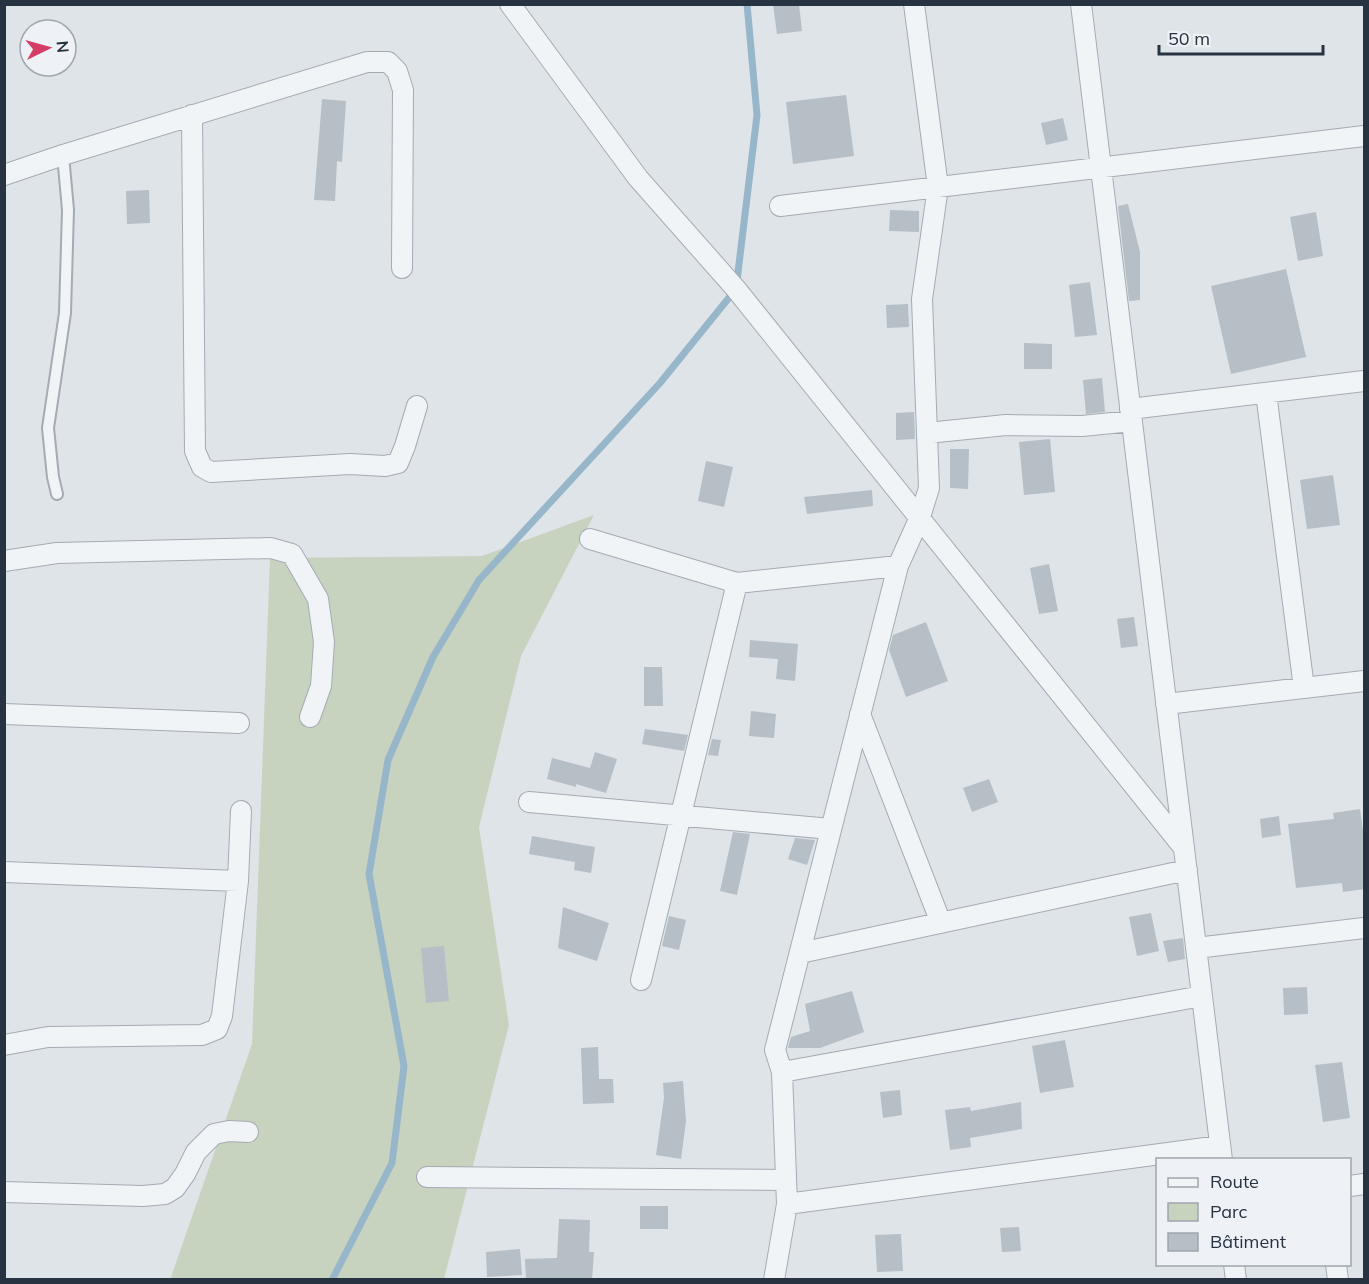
<svg xmlns="http://www.w3.org/2000/svg" width="1369" height="1284" viewBox="0 0 1369 1284" font-family="Mulish,sans-serif">
<rect width="100%" height="100%" fill="#dfe4e9"/>
<!-- green -->
<path fill="#c7d3bf" d="M594,515L521,656L479,827L509,1025L444,1279L170,1280L252,1044L270,558L482,556Z"/>
<g fill="none" stroke-linecap="round" stroke-linejoin="round">
<!-- stream -->
<path stroke="#98b6ca" stroke-width="7" d="M332,1280L392,1163L404,1066L369,874L388,760L433,657L479,580L660,383L736,289L757,115L747,4"/>
</g>
<!-- building -->
<path fill="#b6bec6" d="M773,4H799L802,31L777,34Z
M846,95L854,156L793,164L786,102Z
M322,99L346,101L342,162L337,161L335,201L314,200Z
M1063,118L1068,140L1046,145L1041,123Z
M149,190L150,223L127,224L126,191Z
M1128,204L1140,252V300L1129,301L1118,206Z
M890,210L919,211V232L889,231Z
M1316,212L1323,256L1298,261L1290,217Z
M1286,269L1306,357L1231,374L1211,286Z
M1090,282L1097,335L1075,337L1069,285Z
M908,304L909,327L887,328L886,305Z
M1024,343L1052,344V369H1024Z
M1102,378L1105,412L1086,414L1083,380Z
M914,412L915,439L896,440V413Z
M1050,439L1055,492L1024,495L1019,442Z
M950,449H969L968,489L950,488Z
M706,461L733,467L724,507L698,501Z
M1333,475L1340,525L1307,529L1300,480Z
M872,490L873,506L807,514L804,497Z
M1049,564L1058,611L1039,614L1030,568Z
M1134,617L1138,646L1121,648L1117,619Z
M926,622L948,681L906,697L889,650L893,635Z
M750,640L798,644L795,681L776,679L778,659L749,657Z
M644,667H662L663,706H644Z
M751,711L776,714L774,738L749,736Z
M645,729L688,735L684,751L642,744Z
M712,739L721,740L718,756L708,755Z
M595,752L617,759L606,793L576,784V787L547,779L552,758L590,768Z
M989,779L998,802L972,812L963,788Z
M1360,809L1365,846V889L1343,892L1342,883L1296,888L1288,824L1334,819L1333,813Z
M1279,816L1281,835L1262,838L1260,819Z
M733,832L750,834L737,895L720,891Z
M532,836L595,847L591,873L574,870L575,862L529,854Z
M795,838L815,840L807,865L788,859Z
M563,907L609,923L597,961L558,948Z
M1151,913L1159,951L1137,956L1129,917Z
M669,916L686,920L679,950L662,946Z
M1183,938L1185,959L1168,962L1163,941Z
M444,946L449,1001L426,1003L421,948Z
M1307,987L1308,1014L1284,1015L1283,988Z
M852,991L864,1032L820,1048H788L791,1037L810,1031L805,1004Z
M1065,1040L1074,1087L1040,1093L1032,1046Z
M598,1047L599,1079H613L614,1103L583,1104L581,1048Z
M1342,1062L1350,1118L1323,1122L1315,1065Z
M683,1081L686,1121L681,1159L656,1155L664,1098L663,1083Z
M900,1090L902,1115L883,1118L880,1092Z
M1021,1102L1022,1129L970,1138L971,1147L950,1150L945,1110L970,1107L971,1111Z
M640,1206H668V1229H640Z
M559,1219L590,1220L589,1252H594L592,1280H526L525,1259L557,1258Z
M1019,1227L1021,1251L1002,1252L1000,1228Z
M901,1234L903,1271L877,1272L875,1235Z
M520,1249L522,1275L487,1277L486,1252Z"/>
<g fill="none" stroke-linecap="round" stroke-linejoin="round">
<defs>
<path id="service" d="M57,494L53,477L48,428L65,313L68,210L63,155"/>
<path id="minor" d="M510,4L638,178L736,289L1184,848
M1081,4L1222,1160
M192,115L195,451L202,467L211,472L350,464L385,466L398,463L405,446L417,406
M4,175L63,155L367,62H388L397,71L403,90L402,268
M780,206L1364,136
M1266,393L1304,688
M1130,409L1364,381
M927,433L1006,425L1082,426L1132,421
M590,539L737,583L898,566
M4,561L57,553L271,548L292,554L318,599L324,642L321,686L310,717
M1166,704L1364,681
M4,714L239,723
M860,714L941,923
M529,802L831,829
M4,872L238,881L241,811
M1196,948L1364,928
M800,953L1187,870
M641,980L737,583
M4,1045L48,1037L202,1035L217,1029L222,1016L238,881
M782,1072L1202,996
M427,1177L786,1180
M1350,1186L1364,1184
M4,1192L143,1196L165,1194L175,1188L185,1174L196,1152L214,1134L229,1131L248,1132
M787,1204L1220,1146
M1234,1264L1236,1280
M1336,1264L1338,1280
M774,1280L787,1204L782,1072L775,1050L898,566L920,517L929,488L922,299L938,187L914,4"/>
</defs>
<!-- service casing -->
<use href="#service" stroke="#a4abb3" stroke-width="14"/>
<!-- minor casing -->
<use href="#minor" stroke="#a4abb3" stroke-width="22"/>
<!-- service -->
<use href="#service" stroke="#f1f4f7" stroke-width="10"/>
<!-- minor -->
<use href="#minor" stroke="#f1f4f7" stroke-width="20"/>
</g>
<!-- border -->
<rect width="1369" height="1284" fill="none" stroke="#273340" stroke-width="12"/>
<!-- legend -->
<rect x="1156" y="1158" width="195" height="108" fill="#eef2f6" stroke="#9ea6ad" stroke-width="1.5"/>
<rect x="1168" y="1178" width="30" height="9" fill="#f1f4f7" stroke="#9ea6ad" stroke-width="1.5"/>
<text x="1210" y="1188" font-size="18" fill="#273340">Route</text>
<rect x="1168" y="1203" width="30" height="18" fill="#c7d3bf" stroke="#9ea6ad" stroke-width="1.5"/>
<text x="1210" y="1218" font-size="18" fill="#273340">Parc</text>
<rect x="1168" y="1233" width="30" height="18" fill="#b6bec6" stroke="#9ea6ad" stroke-width="1.5"/>
<text x="1210" y="1248" font-size="18" fill="#273340">Bâtiment</text>
<!-- north arrow -->
<g transform="translate(48 48) rotate(85)"><circle r="28" fill="#eef2f6" stroke="#9ea6ad" stroke-width="1.5"/>
<path d="M0-4.5L10 22L0 15L-10 22Z" fill="#d43e66"/>
<text y="-9" font-size="16" font-weight="bold" text-anchor="middle" fill="#273340">N</text>
</g>
<!-- scale -->
<path d="M1159 45v9h164v-9" fill="none" stroke="#273340" stroke-width="3"/>
<text x="1168" y="45" font-size="18" fill="#273340" stroke="#eef2f6" stroke-width="4.5" paint-order="stroke">50 m</text>
</svg>
